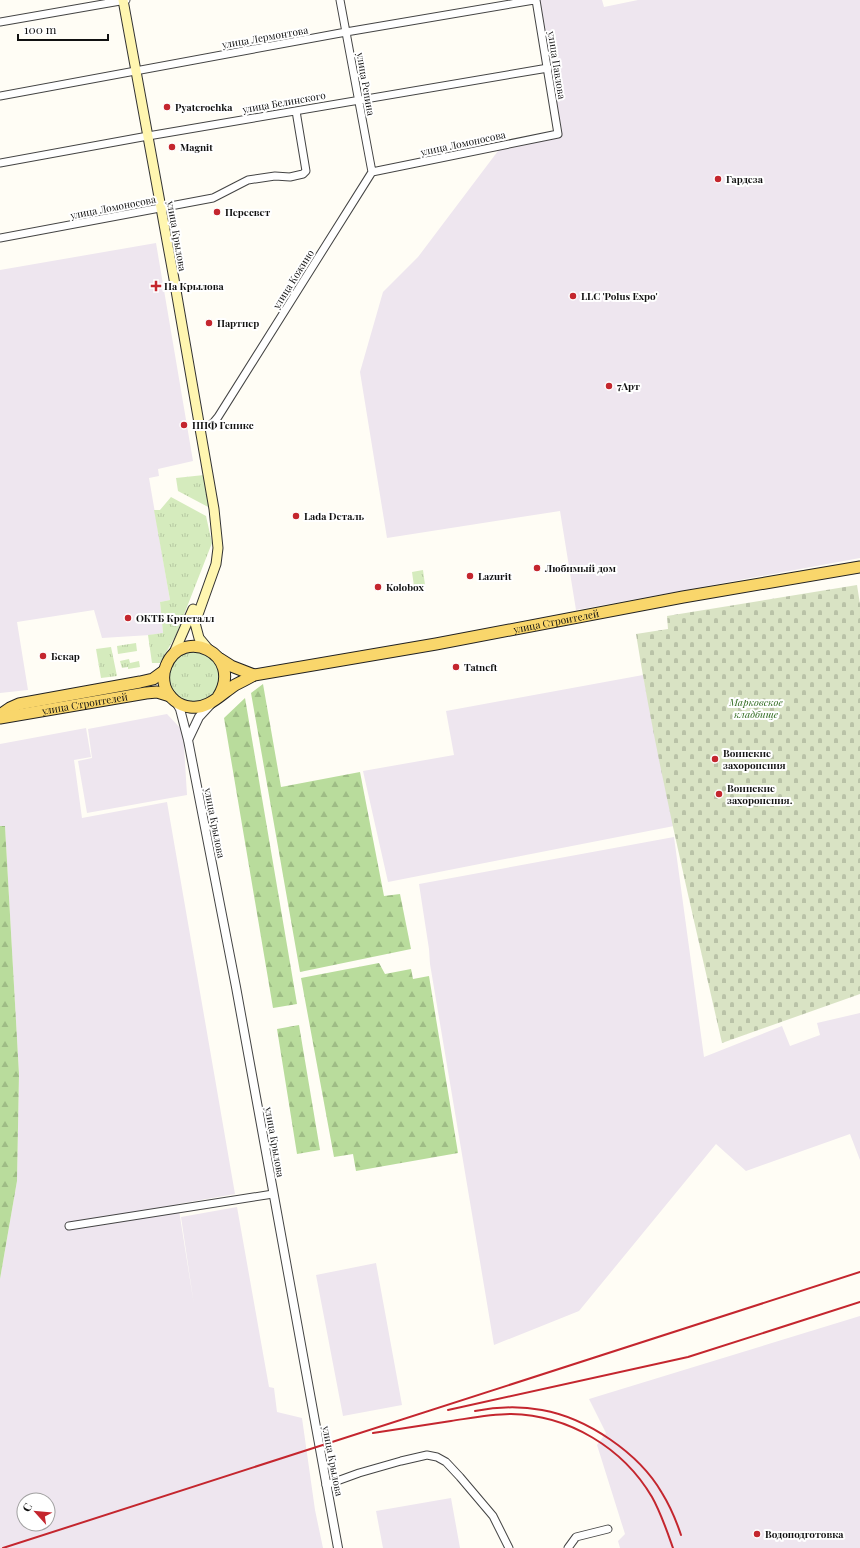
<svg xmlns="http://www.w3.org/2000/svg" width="860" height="1548" viewBox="0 0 860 1548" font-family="'Playfair Display',serif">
<defs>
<pattern id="grass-tufts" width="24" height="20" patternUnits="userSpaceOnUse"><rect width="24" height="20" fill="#d5ebbd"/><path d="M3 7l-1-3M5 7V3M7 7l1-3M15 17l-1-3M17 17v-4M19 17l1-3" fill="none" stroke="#b6c8a1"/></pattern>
<pattern id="forest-firs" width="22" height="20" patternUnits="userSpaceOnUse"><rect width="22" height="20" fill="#b9dc9c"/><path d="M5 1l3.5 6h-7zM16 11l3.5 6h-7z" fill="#9ebc85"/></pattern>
<pattern id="cemetery-stones" width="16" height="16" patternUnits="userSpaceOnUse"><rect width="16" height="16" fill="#d9e3c4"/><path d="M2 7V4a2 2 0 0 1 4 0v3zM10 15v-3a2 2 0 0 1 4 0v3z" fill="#b9c2a7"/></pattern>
</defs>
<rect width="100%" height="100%" fill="#fffdf5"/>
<!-- industrial -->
<path fill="#eee6ef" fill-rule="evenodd" d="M540,0H602L604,7L638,0H860V558L576,610L560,511L387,538L360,372L383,292L418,257L504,143L562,132Z
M156,243L193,461L158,469L159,476L149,478L170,600L160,602L163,633L150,635L102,638L94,610L17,622L28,690L0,693V270Z
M643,675L674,826L388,882L363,771L454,755L446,711Z
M167,714L183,731L187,795L87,813L78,761L92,758L88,729Z
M86,728L91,757L74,760L82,818L167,802L235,1194L178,1204L194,1305L181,1217L237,1207L269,1387L274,1388L277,1412L302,1418L315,1510L323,1548H0V1279L17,1181L19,1074L5,826H0V744ZM24,1500H48V1524H24Z
M674,837L704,1057L782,1026L790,1046L820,1035L817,1023L860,1013V1160L850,1134L746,1171L716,1144L579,1311L494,1345L430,964L429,949L419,884Z
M376,1263L402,1405L343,1416L316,1275Z
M860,1316V1548H620L618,1541L625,1534L597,1445L606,1433L589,1399Z
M451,1498L460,1548H383L376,1511Z"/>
<!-- grass -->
<path fill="url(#grass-tufts)" d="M204,475L210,508L178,491L176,478Z
M171,497L206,516L212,543L176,635L160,663H152L148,635L163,633L160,602L170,600L154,510H160Z
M423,570L425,585L414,586L412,572Z
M136,643L137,651L118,654L117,646Z
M111,647L117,676L101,678L96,649Z
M191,651L213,657L222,679L213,697C207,699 198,704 192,703C172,700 160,672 177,658C181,655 186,653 191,651Z
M129,659L130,663L139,661L140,667L128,669V667L122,668L120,661Z"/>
<!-- forest -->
<path fill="url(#forest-firs)" d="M263,684L281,787L360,772L384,896L400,894L411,949L300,972L251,693Z
M245,698L297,1004L273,1008L224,718Z
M0,826H5L19,1074L17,1181L0,1279Z
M379,963L385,974L411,969L413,979L429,976L458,1153L356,1171L353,1154L334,1157L301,978Z
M299,1025L320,1150L297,1154L277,1029Z"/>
<!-- cemetery -->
<path fill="url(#cemetery-stones)" d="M857,585L860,604V994L722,1043C691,907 658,771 636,634L668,629L667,616Z"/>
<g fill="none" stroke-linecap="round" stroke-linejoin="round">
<defs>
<path id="minor" d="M340,0L372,172
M0,22L126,0
M0,96L346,32L534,0
M0,163L148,136L548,68
M372,172L558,134L536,0
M0,238L213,198L248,180L275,176L290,177L303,174L306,171L296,111
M200,429L213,423L218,417L372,172
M69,1226L273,1194
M326,1485L359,1473L401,1461L427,1455L437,1457L446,1462L460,1477L493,1516L509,1548
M568,1548L576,1537L608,1529"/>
<path id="tertiary" d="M176,702L180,709L188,740L236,987L338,1548
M188,740L199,717L211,704"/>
<path id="secondary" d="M123,0L174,279L214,509L218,548L216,564L195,623L199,638L209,650
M173,655L193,609"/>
<g id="primary">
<path d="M220,659L231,666L254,675"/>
<path id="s1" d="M218,697C245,654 182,625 166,666C163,673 163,680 165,687C169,698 179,706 190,707C208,710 221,694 235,685C241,682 247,679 254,675L436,644L683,597L860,567"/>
<path d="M0,715L10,708L19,704L140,682L153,679L164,671"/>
<path id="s2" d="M0,718L146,693L157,692L170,696"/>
</g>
</defs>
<!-- minor casing -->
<use href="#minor" stroke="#444" stroke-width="9"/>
<!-- tertiary casing -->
<use href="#tertiary" stroke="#444" stroke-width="10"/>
<!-- secondary casing -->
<use href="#secondary" stroke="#333" stroke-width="11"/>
<!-- primary casing -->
<use href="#primary" stroke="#222" stroke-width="13"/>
<!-- minor -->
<use href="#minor" stroke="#fff" stroke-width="7"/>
<!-- tertiary -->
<use href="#tertiary" stroke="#fff" stroke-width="8"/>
<!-- secondary -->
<use href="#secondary" stroke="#fff6b0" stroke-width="9"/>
<!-- primary -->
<use href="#primary" stroke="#f9d66b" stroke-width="11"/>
<!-- rail -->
<path stroke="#c4262e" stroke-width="2" d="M448,1410L688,1357L860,1302
M475,1411C496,1407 520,1406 542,1410C587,1418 639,1453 662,1493C670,1506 676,1520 681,1535
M373,1433C399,1429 425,1425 451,1421C471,1418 491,1414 511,1414C569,1415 623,1448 652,1497C661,1513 667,1531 673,1548
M3,1548L860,1272"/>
</g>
<!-- markers -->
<g fill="#c4262e" stroke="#fff" stroke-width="1.5">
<circle cx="167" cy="107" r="4"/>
<circle cx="172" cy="147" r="4"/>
<circle cx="718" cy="179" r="4"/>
<circle cx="217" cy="212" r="4"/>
<path d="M154 280h4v4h4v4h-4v4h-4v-4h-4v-4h4z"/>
<circle cx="573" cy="296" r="4"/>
<circle cx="209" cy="323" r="4"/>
<circle cx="609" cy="386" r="4"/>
<circle cx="184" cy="425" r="4"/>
<circle cx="296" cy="516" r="4"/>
<circle cx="537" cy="568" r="4"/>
<circle cx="470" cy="576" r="4"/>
<circle cx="378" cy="587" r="4"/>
<circle cx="128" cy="618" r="4"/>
<circle cx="43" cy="656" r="4"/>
<circle cx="456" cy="667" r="4"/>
<circle cx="715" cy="759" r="4"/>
<circle cx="719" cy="794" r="4"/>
<circle cx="757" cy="1534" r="4"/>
</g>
<g text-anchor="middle" stroke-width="4" stroke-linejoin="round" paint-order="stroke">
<!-- street labels -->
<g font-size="10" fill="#111" stroke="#fff">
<text transform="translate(265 37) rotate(-10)" y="4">улица Лермонтова</text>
<text transform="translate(557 65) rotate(81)" y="4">улица Павлова</text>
<text transform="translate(366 84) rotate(80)" y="4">улица Репина</text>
<text transform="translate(284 102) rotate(-10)" y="4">улица Белинского</text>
<text transform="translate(463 143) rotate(-12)" y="4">улица Ломоносова</text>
<text transform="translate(113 207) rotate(-11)" y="4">улица Ломоносова</text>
<text transform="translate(177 236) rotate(80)" y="4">улица Крылова</text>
<text transform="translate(293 279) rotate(-58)" y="4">улица Кожино</text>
<text dy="4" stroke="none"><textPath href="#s1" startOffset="541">улица Строителей</textPath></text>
<text dy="4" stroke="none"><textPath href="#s2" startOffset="86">улица Строителей</textPath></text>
<text transform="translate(215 823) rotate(79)" y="4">улица Крылова</text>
<text transform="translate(275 1142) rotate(80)" y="4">улица Крылова</text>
<text transform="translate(333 1461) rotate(79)" y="4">улица Крылова</text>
</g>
<!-- poi labels -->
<g font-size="10" font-weight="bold" fill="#111" stroke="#fff" text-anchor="start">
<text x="175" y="111">Pyaterochka</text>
<text x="180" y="151">Magnit</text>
<text x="726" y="183">Гардеза</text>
<text x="225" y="216">Пересвет</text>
<text x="164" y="290">На Крылова</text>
<text x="581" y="300">LLC 'Polus Expo'</text>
<text x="217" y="327">Партнер</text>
<text x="617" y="390">7Арт</text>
<text x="192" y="429">НПФ Геникс</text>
<text x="304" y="520">Lada Dеталь</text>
<text x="545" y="572">Любимый дом</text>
<text x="478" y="580">Lazurit</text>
<text x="386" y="591">Kolobox</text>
<text x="136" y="622">ОКТБ Кристалл</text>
<text x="51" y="660">Бекар</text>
<text x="464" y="671">Tatneft</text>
<text x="723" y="757">Воинские<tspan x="723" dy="12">захоронения</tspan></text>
<text x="727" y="792">Воинские<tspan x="727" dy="12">захоронения.</tspan></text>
<text x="765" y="1538">Водоподготовка</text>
</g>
<!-- park labels -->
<g font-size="10" font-style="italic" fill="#2f6b1f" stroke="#fff">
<text x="756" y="706">Марковское<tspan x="756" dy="12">кладбище</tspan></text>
</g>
</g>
<!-- north arrow -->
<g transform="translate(36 1512) rotate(297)"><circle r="19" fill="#ffffff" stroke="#a0a0a0"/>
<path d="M0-3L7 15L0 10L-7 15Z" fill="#c4262e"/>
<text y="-6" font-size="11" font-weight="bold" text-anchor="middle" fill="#111111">С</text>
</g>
<!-- scale -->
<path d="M18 34v6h90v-6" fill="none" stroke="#111111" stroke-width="2"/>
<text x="24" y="34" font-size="12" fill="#111111" stroke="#ffffff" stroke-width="3" paint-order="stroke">100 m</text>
</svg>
